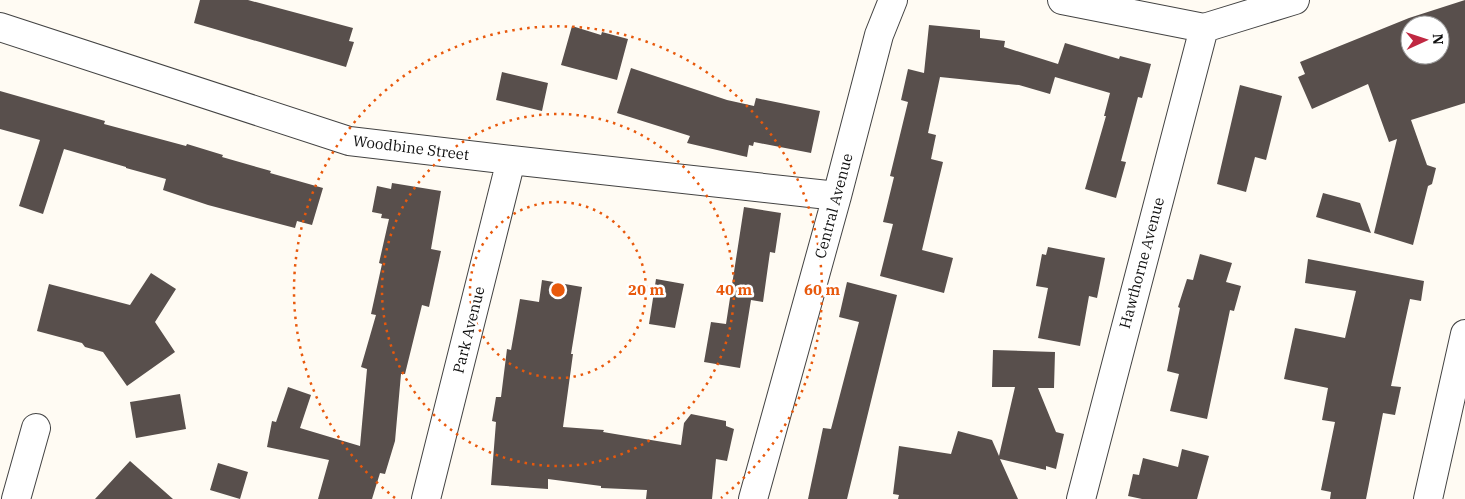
<svg xmlns="http://www.w3.org/2000/svg" width="1465" height="499" viewBox="0 0 1465 499" font-family="'IBM Plex Serif',serif">
<rect width="100%" height="100%" fill="#fffbf3"/>
<!-- building -->
<path fill="#584f4c" fill-rule="evenodd" d="M200,0H248L353,28L349,41L354,42L346,67L194,23Z
M1465,0V103L1411,120L1427,165L1436,168L1432,184L1428,186L1413,245L1374,233L1397,139L1389,142L1368,84L1312,109L1298,77L1305,74L1300,62L1409,18ZM1410,25H1440V55H1410Z
M929,25L980,30V38L1005,41L1004,47L1058,64L1065,43L1119,59L1120,56L1151,64L1142,98L1138,97L1121,161L1126,162L1116,198L1085,189L1106,116H1104L1110,93L1055,77L1050,94L1019,85L940,77L928,133L936,135L931,159L943,162L922,250L953,258L944,293L880,276L893,224L883,222L894,177L890,176L908,102L901,100L908,69L924,73Z
M572,26L601,35L602,32L628,39L617,80L561,65Z
M631,68L727,100L754,106L756,98L820,111L811,153L754,142L753,146L749,145L747,157L687,143L690,136L617,113Z
M502,72L548,83L542,111L496,100Z
M1240,85L1282,96L1266,160L1255,157L1246,192L1217,184Z
M0,91L105,121L104,124L186,146L187,144L223,155L222,157L271,171L270,173L323,188L312,225L297,221L295,228L208,205L163,190L166,179L126,168V167L64,149L43,214L19,206L40,140L0,129Z
M392,183L441,191L431,249L441,251L429,307L422,305L405,374H401L395,441L385,474L380,473L372,499H318L329,460L267,447L272,421L276,422L288,387L311,395L300,428L360,446L367,369L361,367L376,315L371,314L382,264L379,263L389,219L381,218L382,214L372,212L377,186L391,189Z
M1323,193L1360,203L1371,233L1316,217Z
M744,207L781,213L775,253L770,252L763,302L751,300L740,368L704,362L711,322L726,324Z
M1048,247L1105,258L1097,298L1089,296L1080,346L1038,338L1048,288L1036,286L1042,254L1046,255Z
M1200,254L1232,263L1226,282L1241,286L1234,311L1230,310L1207,419L1170,411L1179,374L1167,371L1180,308L1178,307L1187,279L1193,280Z
M1308,259L1424,281L1421,301L1410,299L1391,386L1401,387L1395,415L1383,413L1366,499H1330L1331,492L1321,490L1335,422L1322,420L1328,388L1284,379L1295,328L1345,338L1356,291L1305,283Z
M151,273L176,289L155,322L175,352L127,386L103,352L85,347L82,343L37,331L49,284L130,305Z
M656,279L684,284L675,328L649,324Z
M542,280L582,287L571,354H573L563,427L604,430L603,432L681,445L684,423L691,414L726,421V426L734,429L727,461L716,459L712,499H646L647,490L601,488V486L548,479V489L491,485L496,422L492,421L496,397H501L507,349L511,350L520,299L539,302Z
M847,282L897,295L847,499H808L823,428L831,429L859,322L839,317Z
M993,350L1055,352L1054,388H1038L1056,432L1064,434L1056,469L1046,466V470L1000,459L1018,499H898L899,495L893,494L899,446L951,454L958,431L992,440L999,456L1015,387H992Z
M180,394L186,429L136,438L130,402Z
M1182,449L1209,456L1197,499H1142L1128,496L1133,474L1139,475L1143,458L1178,467Z
M130,461L173,499H95Z
M218,463L248,472L240,499L210,490Z"/>
<g fill="none" stroke-linecap="round" stroke-linejoin="round">
<defs>
<path id="minor" d="M1062,0L1204,28L1295,0
M0,27L349,141L511,160L837,196
M16,499L36,428
M426,499L511,160
M753,499L837,196L879,35L893,0
M1081,499L1204,28
M1428,499L1465,334"/>
</defs>
<!-- minor casing -->
<use href="#minor" stroke="#434343" stroke-width="30"/>
<!-- minor -->
<use href="#minor" stroke="#fff" stroke-width="28"/>
</g>
<!-- distance rings -->
<g fill="none" stroke="#e8590c" stroke-width="2.5" stroke-dasharray="2.5 5">
<circle cx="558" cy="290" r="88"/>
<circle cx="558" cy="290" r="176"/>
<path d="M395 498A264 264 0 1 1 721 498"/>
</g>
<g text-anchor="middle" stroke-width="5" stroke-linejoin="round" paint-order="stroke">
<!-- street labels -->
<g font-size="15" fill="#101010" stroke="#fff">
<text transform="translate(411 148) rotate(7)" y="5">Woodbine Street</text>
<text transform="translate(834 206) rotate(-75)" y="5">Central Avenue</text>
<text transform="translate(1142 263) rotate(-75)" y="5">Hawthorne Avenue</text>
<text transform="translate(469 330) rotate(-76)" y="5">Park Avenue</text>
</g>
</g>
<circle cx="558" cy="290" r="8" fill="#e8590c" stroke="#fff" stroke-width="2.5"/>
<g font-size="15" text-anchor="middle" font-weight="bold" fill="#e8590c" stroke="#fff" stroke-width="5" stroke-linejoin="round" paint-order="stroke">
<text x="646" y="295">20 m</text>
<text x="734" y="295">40 m</text>
<text x="822" y="295">60 m</text>
</g>
<!-- north arrow -->
<g transform="translate(1425 40) rotate(87)"><circle r="24" fill="#ffffff" stroke="#9f9f9f"/>
<path d="M0-4L9 19L0 12L-9 19Z" fill="#c02842"/>
<text y="-8" font-size="14" font-weight="bold" text-anchor="middle" fill="#101010">N</text>
</g>
</svg>
